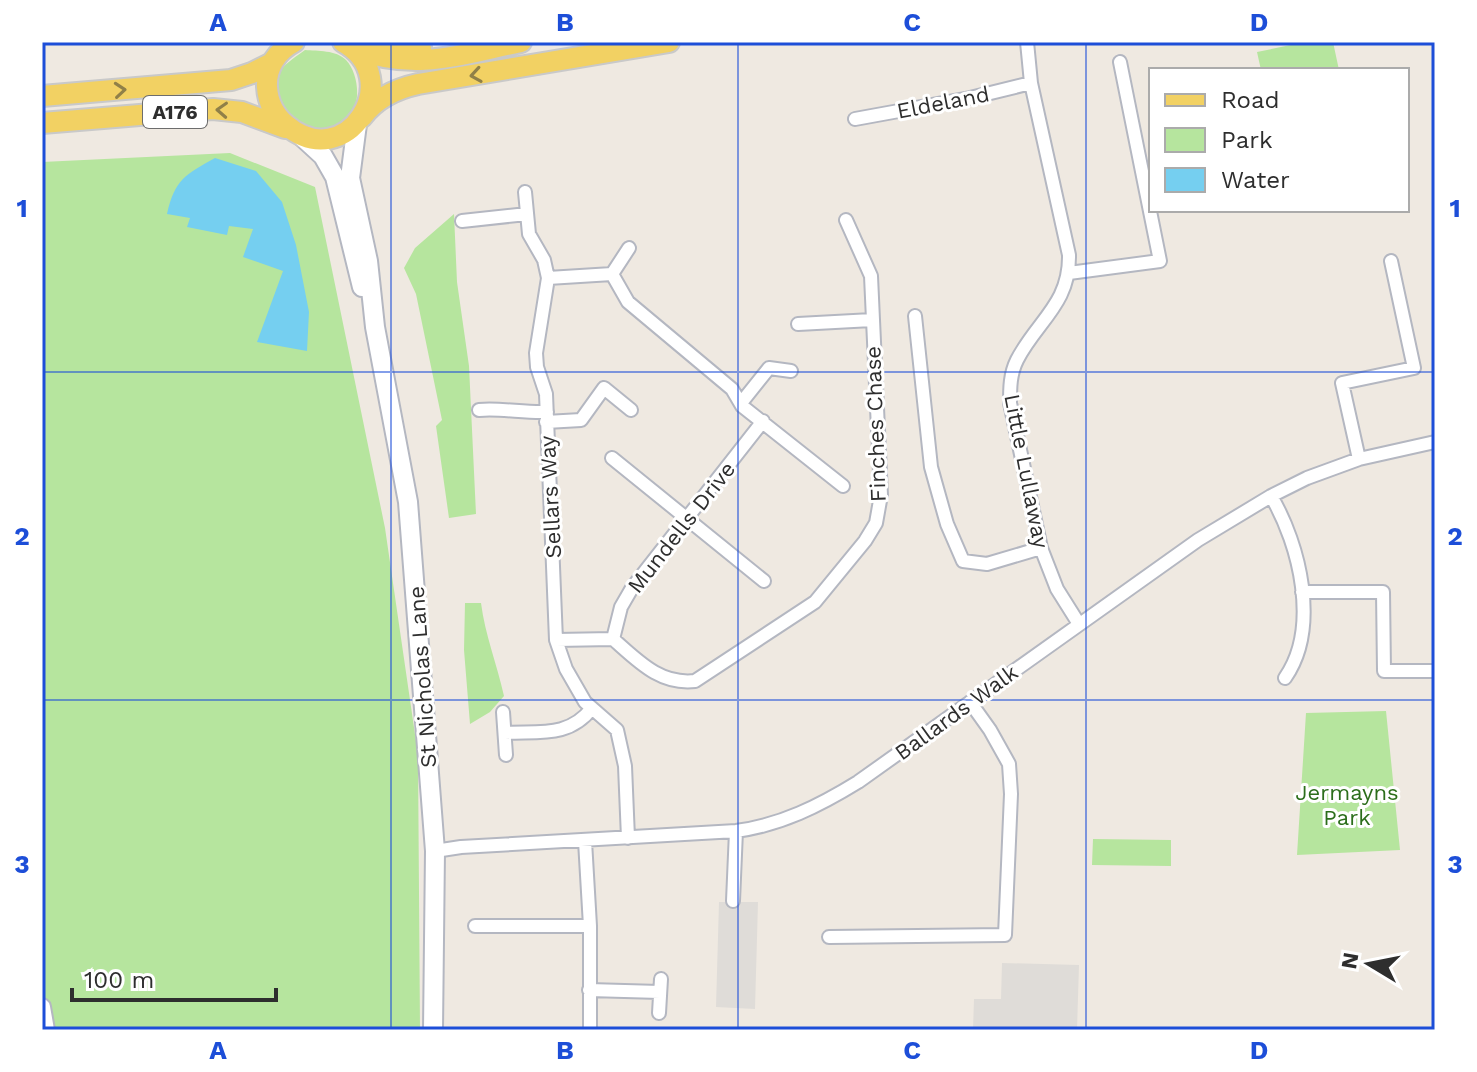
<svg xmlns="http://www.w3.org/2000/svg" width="1477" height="1072" viewBox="0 0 1477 1072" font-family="'Work Sans',sans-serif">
<rect width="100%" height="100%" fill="#efe9e1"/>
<!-- green -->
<path fill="#b6e59e" d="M1305,42H1333L1339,70H1261L1257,52Z
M305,50C318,51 336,50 346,60C360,75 362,109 345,122C313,146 258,107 281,70C287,62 297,56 305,50Z
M230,153L315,187L385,528L418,755L420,1030H42V162Z
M454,214L457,282L469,366L476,514L449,518L436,426L442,420L416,294L404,268L415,248Z
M465,603H481C485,635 497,664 504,696L490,712L470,724L464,650Z
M1386,711L1400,850L1297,855L1306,713Z
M1093,839L1171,840V866L1092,865Z"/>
<!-- plaza -->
<path fill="#dfdcd8" d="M719,902H758L755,1009L716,1007Z
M1002,963L1079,965L1077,1030H973L974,999H1001Z"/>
<!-- water -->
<path fill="#75cff0" d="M215,158L256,171L282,202L296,245L309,312L307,351L257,342L283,271L243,257L253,229L229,226L227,235L187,227L190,218L167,214C175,179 185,175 215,158Z"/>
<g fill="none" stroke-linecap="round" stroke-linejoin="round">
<defs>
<path id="minor" d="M1027,42L1031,83L1069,255C1070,304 1037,321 1017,360C1010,374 1010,388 1010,403L1041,548L1057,589L1079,624
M855,119L970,98L1031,83
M525,192L529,234L544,260L548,278L612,274
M462,221L527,214
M1069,273L1160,261L1120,62
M612,274L628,302L732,389L742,406L843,486
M612,274L629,248
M548,278L536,353L537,367L546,394L556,640L566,669L585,702L617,730L625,766L628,838
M915,316L931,467L947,524L963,561L987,564L1041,548
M798,324L872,320
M741,403L769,368L791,371
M479,410C502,408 523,413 547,412
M546,422L581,420L604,388L631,410
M612,458L764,581
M1359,459L1342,383L1414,368L1391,261
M1271,496C1300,545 1320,628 1285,678
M1302,592H1383L1384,671H1435
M613,639L621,607L632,588L763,421
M556,640L613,639C638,661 660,685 695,681L815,602L865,541L876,523L881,495L871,276L846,220
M503,712L506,755
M505,733C539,731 569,738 592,708
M585,841L590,926V1030
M435,851L461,847L736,831C781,825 819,806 858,782L1198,540L1271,496L1307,478L1359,459L1435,442
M733,901L736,831
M475,926H590
M829,937L1005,935L1011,794L1009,764L990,730L970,702
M589,990L660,992
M659,1013L661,979"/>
<path id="tertiary" d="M42,1007L46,1030"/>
<path id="secondary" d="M357,124L350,178L368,261L375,327L408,502L435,851L433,1030
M299,134L323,156L335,177L362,287"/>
<path id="primary" d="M294,42C277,51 266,67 267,87C268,103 274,115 286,125C346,176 408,78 343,42
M382,42L403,48H421
M353,48C415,72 458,55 521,42
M42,96L231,80L252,73L272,63
M362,117C376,98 395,89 418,84L669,42
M42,123L213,109L242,112L285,128"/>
</defs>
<!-- minor casing -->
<use href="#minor" stroke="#b4b7c1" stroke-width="16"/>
<!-- tertiary casing -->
<use href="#tertiary" stroke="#b4b7c1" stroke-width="20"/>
<!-- secondary casing -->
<use href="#secondary" stroke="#b4b7c1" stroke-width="22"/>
<!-- primary casing -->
<use href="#primary" stroke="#c9c9c9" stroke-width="24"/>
<!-- minor -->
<use href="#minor" stroke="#fff" stroke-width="12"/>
<!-- tertiary -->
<use href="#tertiary" stroke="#fff" stroke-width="16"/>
<!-- secondary -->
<use href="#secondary" stroke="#fff" stroke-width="18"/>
<!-- primary -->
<use href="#primary" stroke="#f2d163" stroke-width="20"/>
</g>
<!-- one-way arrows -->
<defs><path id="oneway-chevron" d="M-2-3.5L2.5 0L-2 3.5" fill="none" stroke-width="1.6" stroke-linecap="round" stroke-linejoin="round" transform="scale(2)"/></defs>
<g stroke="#908048">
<use href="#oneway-chevron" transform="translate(476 75) rotate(171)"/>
<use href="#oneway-chevron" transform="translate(120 90) rotate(-5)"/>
<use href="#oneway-chevron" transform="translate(222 110) rotate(-177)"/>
</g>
<!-- grid -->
<path fill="none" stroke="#1d4ed8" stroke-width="2" stroke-opacity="0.55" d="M391,42V1030M738,42V1030M1086,42V1030M42,372H1435M42,700H1435"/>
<g text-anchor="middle" stroke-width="6" stroke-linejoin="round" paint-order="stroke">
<!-- shield labels -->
<rect fill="#fff" stroke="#6d6d6d" stroke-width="2" x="143" y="96" width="64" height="32" rx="6"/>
<g font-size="20" font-weight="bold" fill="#2e2e2e">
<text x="175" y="119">A176</text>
</g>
<!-- street labels -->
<g font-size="22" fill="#2e2e2e" stroke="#fff">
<text transform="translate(943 102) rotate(-11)" y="8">Eldeland</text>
<text transform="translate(875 424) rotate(-92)" y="8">Finches Chase</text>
<text transform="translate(1027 471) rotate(79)" y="8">Little Lullaway</text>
<text transform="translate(550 497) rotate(-93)" y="8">Sellars Way</text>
<text transform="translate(681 527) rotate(-52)" y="8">Mundells Drive</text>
<text transform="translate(422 677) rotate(-94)" y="8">St Nicholas Lane</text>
<text transform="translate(956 712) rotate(-36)" y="8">Ballards Walk</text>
</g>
<!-- park labels -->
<g font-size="22" fill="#2c6e1b" stroke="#fff">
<text x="1347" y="800">Jermayns<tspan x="1347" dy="25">Park</tspan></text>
</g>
</g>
<!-- border -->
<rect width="1477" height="1072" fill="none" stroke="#ffffff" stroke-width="88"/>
<!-- legend -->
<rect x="1149" y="68" width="260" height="144" fill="#ffffff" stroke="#ababab" stroke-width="2"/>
<rect x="1165" y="94" width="40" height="12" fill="#f2d163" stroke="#ababab" stroke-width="2"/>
<text x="1221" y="108" font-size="24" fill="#2e2e2e">Road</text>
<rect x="1165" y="128" width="40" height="24" fill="#b6e59e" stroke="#ababab" stroke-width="2"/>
<text x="1221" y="148" font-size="24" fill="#2e2e2e">Park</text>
<rect x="1165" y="168" width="40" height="24" fill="#75cff0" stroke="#ababab" stroke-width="2"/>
<text x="1221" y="188" font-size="24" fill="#2e2e2e">Water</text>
<!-- north arrow -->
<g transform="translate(1369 964) rotate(280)" stroke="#ffffff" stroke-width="6" paint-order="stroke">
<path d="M0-6L14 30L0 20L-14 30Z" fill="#2e2e2e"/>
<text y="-12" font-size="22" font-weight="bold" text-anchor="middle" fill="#2e2e2e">N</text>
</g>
<!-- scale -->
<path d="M72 988v12h204v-12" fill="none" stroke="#2e2e2e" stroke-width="4"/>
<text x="84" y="988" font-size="24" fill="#2e2e2e" stroke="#ffffff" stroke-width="6" paint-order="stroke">100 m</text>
<rect x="44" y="44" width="1389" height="984" fill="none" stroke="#1d4ed8" stroke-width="3"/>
<g font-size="26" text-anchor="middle" font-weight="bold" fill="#1d4ed8">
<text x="218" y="31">A</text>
<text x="565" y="31">B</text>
<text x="912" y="31">C</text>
<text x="1259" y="31">D</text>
<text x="22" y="217">1</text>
<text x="1455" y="217">1</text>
<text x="22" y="545">2</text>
<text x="1455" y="545">2</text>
<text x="22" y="873">3</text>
<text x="1455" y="873">3</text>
<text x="218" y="1059">A</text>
<text x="565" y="1059">B</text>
<text x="912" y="1059">C</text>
<text x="1259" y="1059">D</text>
</g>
</svg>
